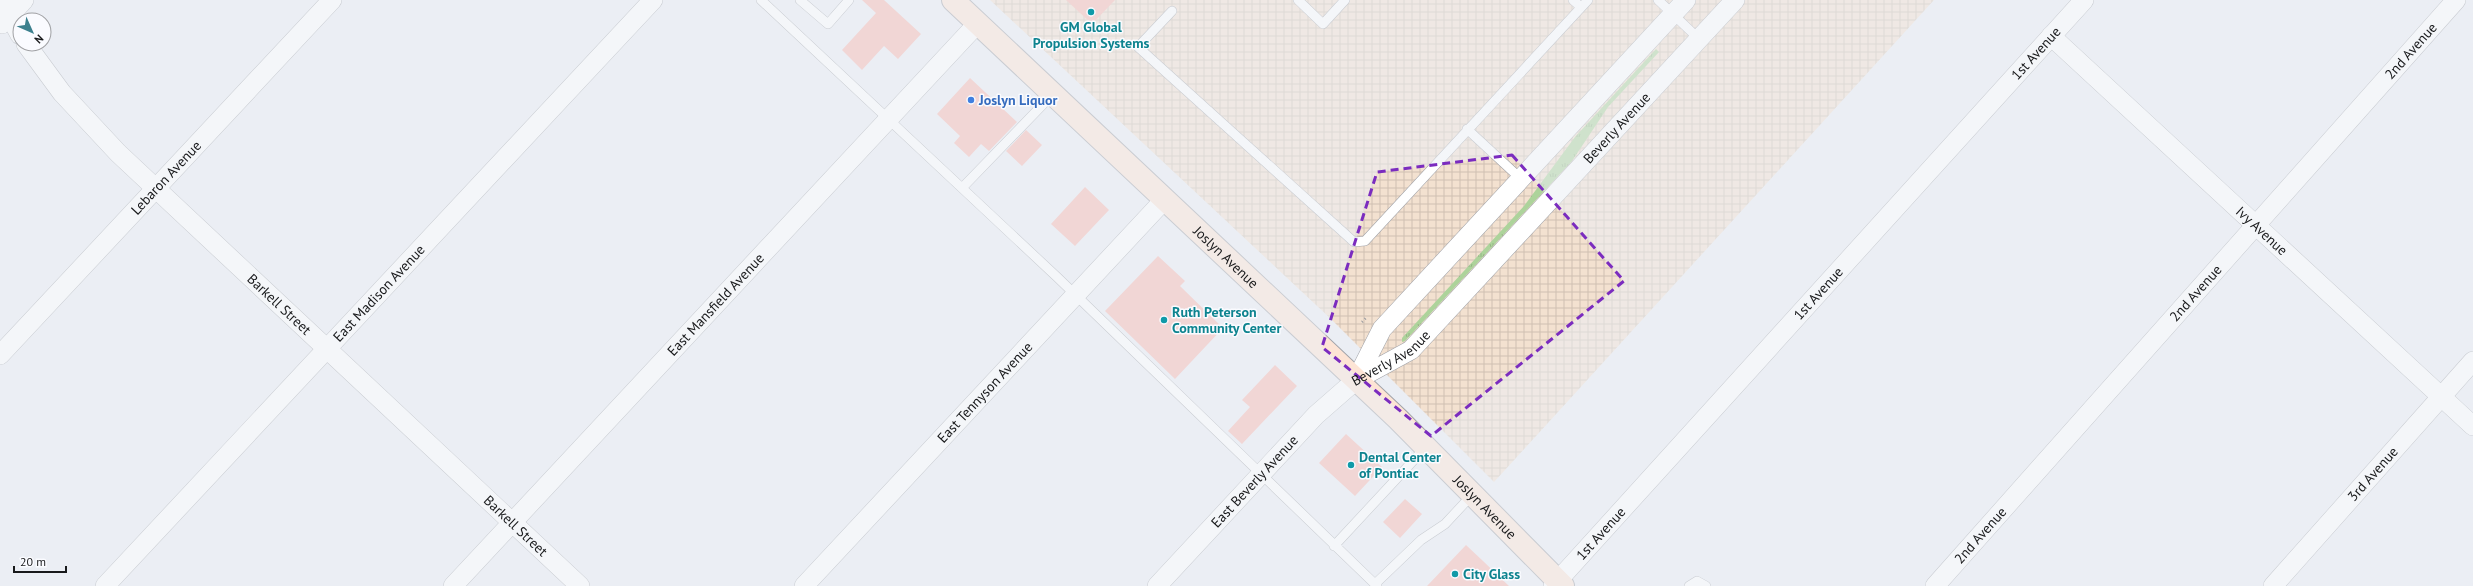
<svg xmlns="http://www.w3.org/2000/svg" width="2473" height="586" viewBox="0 0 2473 586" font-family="'PT Sans',sans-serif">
<defs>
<pattern id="industrial-grid" width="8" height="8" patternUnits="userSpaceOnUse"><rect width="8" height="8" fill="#f3e1d0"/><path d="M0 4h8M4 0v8" fill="none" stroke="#d0c0b2"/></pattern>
<pattern id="grass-tufts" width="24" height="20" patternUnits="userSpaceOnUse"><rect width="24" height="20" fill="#add39b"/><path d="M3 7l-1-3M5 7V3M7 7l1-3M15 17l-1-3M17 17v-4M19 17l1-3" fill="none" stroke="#94b585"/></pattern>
</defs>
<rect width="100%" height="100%" fill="#ebeef4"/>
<!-- industrial -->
<path fill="url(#industrial-grid)" d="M990,0H1934L1494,482L1331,319Z"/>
<!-- grass -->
<path fill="url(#grass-tufts)" d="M1656,49L1659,52L1608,107L1572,161L1405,341L1402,342V338L1524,206L1575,137Z"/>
<!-- building -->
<path fill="#f8b8b0" d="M862,0H884L921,34L898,59L884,46L862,70L842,50L876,13Z
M1066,0H1115L1092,24Z
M970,78L1017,122L989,151L981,144L969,157L954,143L960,136L937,114Z
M1026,130L1042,145L1022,166L1006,151Z
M1085,187L1109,210L1075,246L1051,224Z
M1158,256L1185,281L1180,286L1223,328L1175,379L1105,311Z
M1275,365L1297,386L1242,444L1228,431L1250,407L1242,400Z
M1346,434L1382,467L1355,496L1319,463Z
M1405,499L1422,514L1400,538L1383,522Z
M1466,545L1483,561L1509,586H1427Z"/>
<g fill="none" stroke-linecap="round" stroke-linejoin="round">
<defs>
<path id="lane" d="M761,0L1057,277L1377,586
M800,0L828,24L849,0
M1298,0L1323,24L1345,0
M1573,0L1581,7
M1658,0L1699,39
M1172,11L1138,47L1354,242L1365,241L1588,0
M1467,129L1521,179
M962,188L1053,94
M1334,546L1425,448
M1375,584L1421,540L1445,524L1472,495
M1689,586L1697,581L1706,586"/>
<g id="street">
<path d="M1,0L20,35"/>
<path d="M2,24L24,0"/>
<path id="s1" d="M2051,36L2473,426"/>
<path id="s2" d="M26,44L62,93L118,153L580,586"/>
<path id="s3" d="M0,355L332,0"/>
<path d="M1356,380L1382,329L1686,0"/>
<path id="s4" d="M105,586L653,0"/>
<path id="s5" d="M453,586L978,23"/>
<path id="s6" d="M804,586L1165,199"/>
<path id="s7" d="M1157,586L1316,415L1356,380L1411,350L1735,0"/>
<path id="s8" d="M1553,586L2084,0"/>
<path id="s9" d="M1935,586L2456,0"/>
<path id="s10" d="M2273,586L2473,361"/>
</g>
<g id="secondary">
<path id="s11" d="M953,0L1398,419L1563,586"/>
</g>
</defs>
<!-- lane casing -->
<use href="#lane" stroke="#a1a3a9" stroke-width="10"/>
<!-- street casing -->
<use href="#street" stroke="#a1a3a9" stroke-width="20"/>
<!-- secondary casing -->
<use href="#secondary" stroke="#a1a3a9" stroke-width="24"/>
<!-- path -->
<path stroke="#95979c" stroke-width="2.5" stroke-dasharray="1 3" stroke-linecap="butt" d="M1362,322L1367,317"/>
<!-- lane -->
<use href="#lane" stroke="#fff" stroke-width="9"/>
<!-- street -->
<use href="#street" stroke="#fff" stroke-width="19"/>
<!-- secondary -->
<use href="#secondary" stroke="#fde4d5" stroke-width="22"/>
</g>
<!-- marked area -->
<path d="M0 0H2473V586H0ZM1512,155L1624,281L1431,436L1322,347L1377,172Z" fill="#ebeef4" fill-opacity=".55" fill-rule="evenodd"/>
<path fill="none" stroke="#7b2cbf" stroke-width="3" stroke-dasharray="8 5" stroke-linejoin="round" d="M1512,155L1624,281L1431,436L1322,347L1377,172Z"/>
<!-- markers -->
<g fill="#0f9aa8" stroke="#fafbff" stroke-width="1.5">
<circle cx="1091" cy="12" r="4"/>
<circle cx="1164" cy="320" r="4"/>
<circle cx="1351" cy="465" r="4"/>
<circle cx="1455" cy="574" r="4"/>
</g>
<circle fill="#3f7fe0" stroke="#fafbff" stroke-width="1.5" cx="971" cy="100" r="4"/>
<g text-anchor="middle" stroke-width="3" stroke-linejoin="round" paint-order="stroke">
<!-- culture labels -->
<g font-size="14" font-weight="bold" fill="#0d838f" stroke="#fafbff" text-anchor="start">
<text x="1091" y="32" text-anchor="middle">GM Global<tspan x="1091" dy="16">Propulsion Systems</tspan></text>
<text x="1172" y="317">Ruth Peterson<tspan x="1172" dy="16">Community Center</tspan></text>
<text x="1359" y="462">Dental Center<tspan x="1359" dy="16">of Pontiac</tspan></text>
<text x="1463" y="579">City Glass</text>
</g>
<!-- street labels -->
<g font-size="14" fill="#18191b" stroke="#fafbff">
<text dy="5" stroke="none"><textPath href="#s9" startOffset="716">2nd Avenue</textPath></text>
<text dy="5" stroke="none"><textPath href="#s8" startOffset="719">1st Avenue</textPath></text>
<text dy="5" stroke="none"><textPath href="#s7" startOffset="652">Beverly Avenue</textPath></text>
<text dy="5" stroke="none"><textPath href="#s3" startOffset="243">Lebaron Avenue</textPath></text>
<text dy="5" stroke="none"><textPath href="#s1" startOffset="287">Ivy Avenue</textPath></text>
<text dy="5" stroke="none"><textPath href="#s11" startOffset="375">Joslyn Avenue</textPath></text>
<text dy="5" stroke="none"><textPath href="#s4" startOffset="401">East Madison Avenue</textPath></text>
<text dy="5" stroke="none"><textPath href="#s8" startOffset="395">1st Avenue</textPath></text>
<text dy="5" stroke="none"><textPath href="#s9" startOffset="392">2nd Avenue</textPath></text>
<text dy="5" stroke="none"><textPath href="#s2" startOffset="364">Barkell Street</textPath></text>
<text dy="5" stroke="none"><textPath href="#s5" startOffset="385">East Mansfield Avenue</textPath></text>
<text dy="5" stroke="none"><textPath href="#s7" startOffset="328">Beverly Avenue</textPath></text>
<text dy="5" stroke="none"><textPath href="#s6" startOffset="265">East Tennyson Avenue</textPath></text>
<text dy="5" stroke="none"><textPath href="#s10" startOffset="150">3rd Avenue</textPath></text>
<text dy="5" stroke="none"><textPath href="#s7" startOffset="143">East Beverly Avenue</textPath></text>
<text dy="5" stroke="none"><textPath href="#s11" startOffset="735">Joslyn Avenue</textPath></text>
<text dy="5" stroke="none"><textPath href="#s2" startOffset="688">Barkell Street</textPath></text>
<text dy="5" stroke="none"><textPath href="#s8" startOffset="71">1st Avenue</textPath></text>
<text dy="5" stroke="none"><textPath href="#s9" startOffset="68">2nd Avenue</textPath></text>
</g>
<!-- shop labels -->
<g font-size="14" font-weight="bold" fill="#366cbe" stroke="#fafbff" text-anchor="start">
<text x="979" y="105">Joslyn Liquor</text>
</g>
</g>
<!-- north arrow -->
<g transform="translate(32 32) rotate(135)"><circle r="19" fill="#fafbff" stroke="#a0a1a4"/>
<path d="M0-3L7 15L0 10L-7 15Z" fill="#3c808e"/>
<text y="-6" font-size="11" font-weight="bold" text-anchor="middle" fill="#18191b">N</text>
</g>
<!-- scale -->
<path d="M14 566v6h52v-6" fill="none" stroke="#18191b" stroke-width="2"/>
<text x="20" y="566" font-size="12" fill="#18191b" stroke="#fafbff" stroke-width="3" paint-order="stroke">20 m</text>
</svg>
